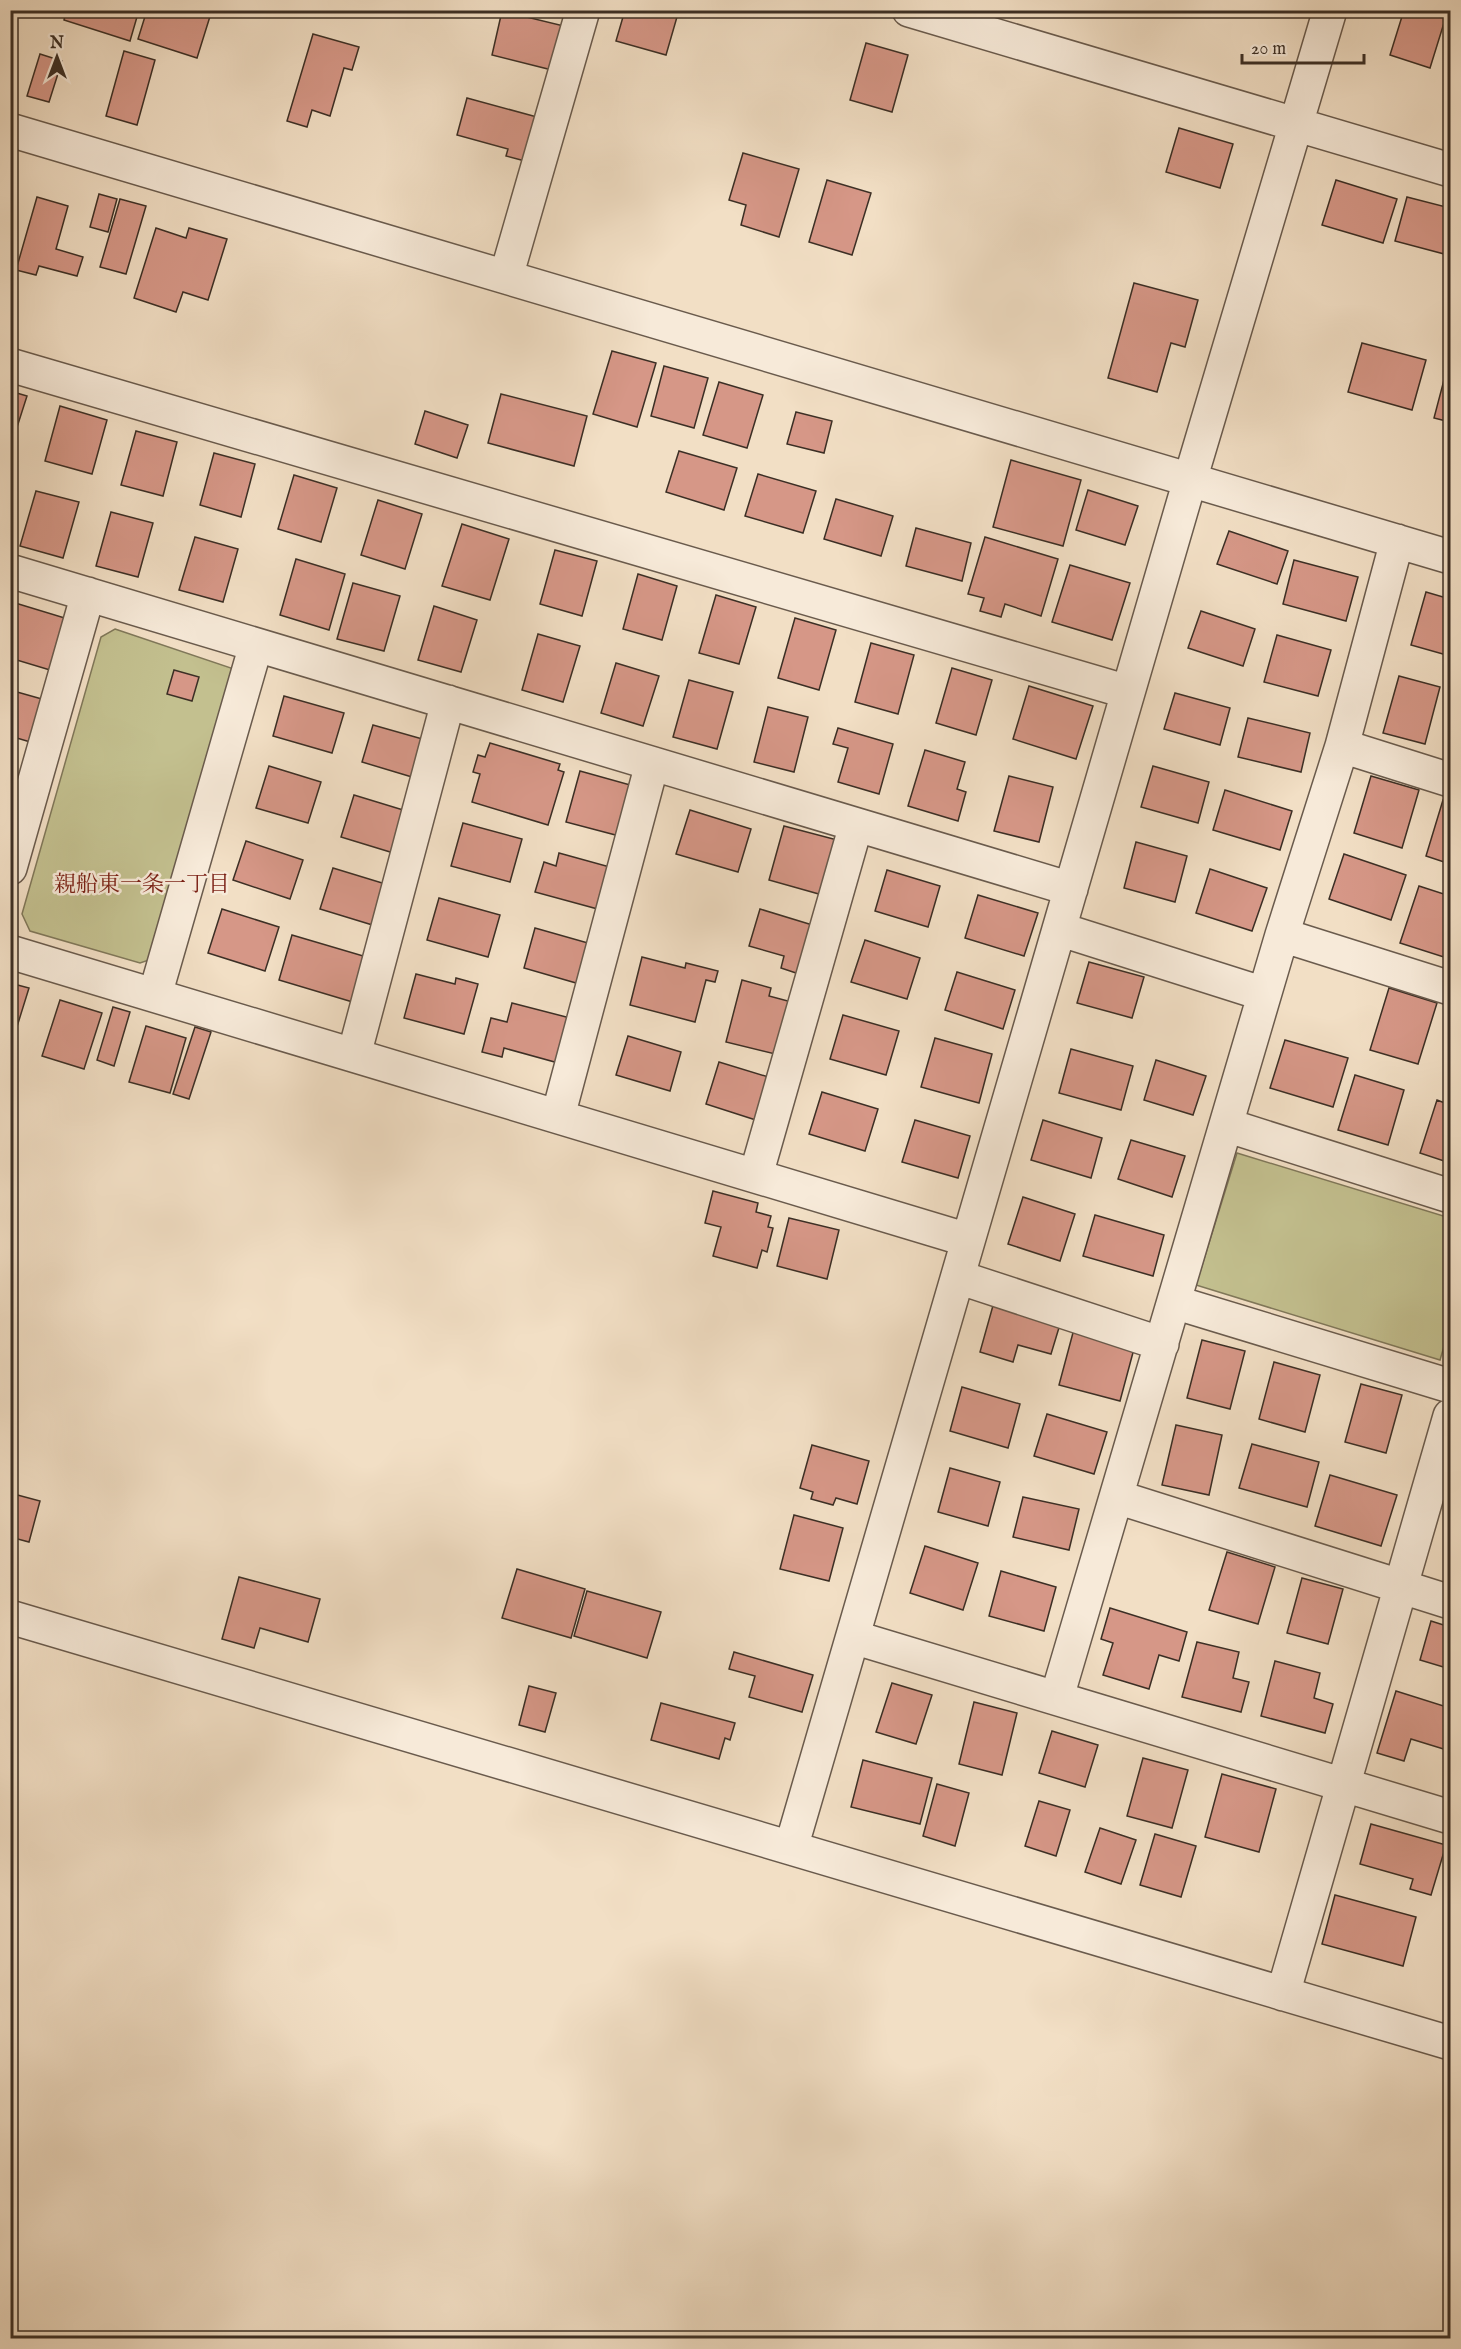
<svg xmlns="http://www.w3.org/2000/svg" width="1461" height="2349" viewBox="0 0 1461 2349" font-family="'IM FELL English','Noto Serif JP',serif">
<rect width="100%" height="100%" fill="#f2dfc5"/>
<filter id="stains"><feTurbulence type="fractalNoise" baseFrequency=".00333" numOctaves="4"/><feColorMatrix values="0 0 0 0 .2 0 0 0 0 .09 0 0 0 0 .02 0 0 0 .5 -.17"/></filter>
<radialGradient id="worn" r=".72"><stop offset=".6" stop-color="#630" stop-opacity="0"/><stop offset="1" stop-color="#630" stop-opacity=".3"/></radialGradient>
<!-- green -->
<path fill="#c3c08f" stroke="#80785a" stroke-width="1.5" d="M115,629L231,668L235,677L152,959L140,963L30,931L22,914L101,637Z
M1237,1153L1450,1218V1326L1440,1360L1196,1285Z"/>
<!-- building -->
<path fill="#d69787" stroke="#3c2f25" stroke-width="1.5" d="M66,10H139L130,41L64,20Z
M147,10H212L197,58L138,39Z
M625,10H679L666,55L616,41Z
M1404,10H1448L1430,68L1390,55Z
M502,11L568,27L556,71L492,55Z
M313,34L359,47L352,70L344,68L330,116L312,110L307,127L287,121Z
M866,43L908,55L892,112L850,100Z
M124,51L155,60L137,125L106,116Z
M40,54L62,61L49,102L27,96Z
M467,98L537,117L525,161L506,156L508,149L457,135Z
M1179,128L1233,144L1220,188L1166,172Z
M743,153L799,169L779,237L741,225L746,205L729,200Z
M827,180L871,193L852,255L809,242Z
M1336,180L1397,199L1383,243L1322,225Z
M99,194L117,199L108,232L90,227Z
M37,197L68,206L56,249L83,257L77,276L39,266L36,275L16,270Z
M1407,197L1450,208V247L1448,255L1395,241Z
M120,199L146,206L126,274L100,267Z
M156,228L186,238L189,228L227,239L208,300L183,292L176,312L134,298Z
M1134,283L1198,300L1185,347L1171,343L1157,392L1108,378Z
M1362,343L1426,360L1412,410L1348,392Z
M612,351L656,363L637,427L593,414Z
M664,366L708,378L694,428L651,416Z
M1445,376L1450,377V422L1434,418Z
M719,382L763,395L747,448L703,435Z
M10,391L27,396L10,449Z
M501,394L587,416L574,466L488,443Z
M60,406L107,420L92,474L45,461Z
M425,411L468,425L457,458L415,444Z
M796,412L832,421L824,453L787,444Z
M136,431L177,442L163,496L121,485Z
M679,451L737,468L724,510L666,492Z
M214,453L255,464L241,517L200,505Z
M1011,460L1081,480L1063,546L993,527Z
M758,474L816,491L803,533L745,516Z
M294,475L337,488L321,542L278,529Z
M1088,490L1138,506L1125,545L1076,530Z
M36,491L79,502L63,558L20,546Z
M836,499L893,516L881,556L824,539Z
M378,500L422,514L405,569L361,555Z
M111,512L153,523L138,577L96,566Z
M462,524L509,539L490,600L442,586Z
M916,528L971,543L962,581L906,566Z
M1229,531L1288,551L1277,584L1217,564Z
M195,537L238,549L223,602L179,590Z
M985,537L1058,559L1041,616L1005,604L1001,617L980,611L984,598L968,594Z
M555,550L597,561L582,616L540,604Z
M296,559L345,574L329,630L280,615Z
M1294,560L1358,577L1346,621L1283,604Z
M1070,565L1130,583L1112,640L1052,622Z
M638,574L677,586L662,640L623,629Z
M353,583L400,596L384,651L337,639Z
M1426,592L1450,599V656L1411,645Z
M716,595L756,607L739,664L699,653Z
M12,602L68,619L60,673L10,658Z
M434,606L477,620L461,672L418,660Z
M1201,611L1255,629L1243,666L1188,648Z
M795,618L836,630L819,690L778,678Z
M538,634L580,646L563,702L522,690Z
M1277,635L1331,650L1318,696L1264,682Z
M871,643L914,655L898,714L855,702Z
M616,663L659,676L643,726L601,713Z
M952,668L992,680L976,735L936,723Z
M174,670L199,677L192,701L167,694Z
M1399,676L1440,687L1425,744L1383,733Z
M689,680L733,692L717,749L673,737Z
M1029,686L1093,706L1076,759L1013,739Z
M10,690L49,701L37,744L10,736Z
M1175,693L1230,708L1220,745L1164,729Z
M284,696L344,713L332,753L273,736Z
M768,707L808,717L794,772L754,762Z
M1248,718L1310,733L1301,772L1238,757Z
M373,725L433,742L422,780L362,762Z
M838,728L893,744L879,794L838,782L848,748L833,744Z
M490,743L560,764L558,770L564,772L548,825L472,802L480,774L473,772L478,755L485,757Z
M925,750L965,762L957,789L966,792L958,821L908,806Z
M269,766L321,782L308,823L256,808Z
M1153,766L1209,782L1198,823L1141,807Z
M580,771L641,788L627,838L566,822Z
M10,774L32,780L10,816Z
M1009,776L1053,787L1039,842L994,831Z
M1371,776L1419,790L1402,848L1354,833Z
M1225,790L1292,811L1280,850L1213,830Z
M354,795L413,813L400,855L341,837Z
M1443,800L1450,802V864L1426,856Z
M690,810L751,829L738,872L676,854Z
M463,823L522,839L510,882L451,866Z
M784,826L841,841L826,896L769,880Z
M246,841L303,860L290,899L233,880Z
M1136,842L1187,856L1175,902L1124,888Z
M559,853L617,869L605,911L535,892L544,862L556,866Z
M1344,854L1406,875L1391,920L1329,899Z
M333,868L392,886L379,927L320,909Z
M1210,869L1267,888L1252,931L1196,913Z
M887,870L940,886L928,927L875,911Z
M1419,886L1450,896V959L1400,943Z
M978,895L1038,913L1024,956L965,938Z
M439,898L500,915L488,957L427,940Z
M222,909L279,927L265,971L208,953Z
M760,909L819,927L805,976L781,968L784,956L749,946Z
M535,928L595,945L583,985L524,968Z
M292,935L370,958L356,1003L279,980Z
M865,940L920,958L907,999L851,982Z
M642,957L685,968L686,963L718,971L715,982L706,980L695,1022L630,1005Z
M1089,962L1144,977L1132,1018L1077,1003Z
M957,972L1015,990L1003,1029L945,1010Z
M416,974L455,984L456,978L478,984L464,1034L404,1018Z
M742,980L771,988L769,996L799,1004L775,1054L726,1042Z
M10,983L29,988L11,1046H10Z
M1389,988L1437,1003L1418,1064L1370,1050Z
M60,1000L102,1013L84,1069L42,1056Z
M512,1003L574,1019L562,1064L504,1048L502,1057L482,1052L491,1018L507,1022Z
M113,1007L130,1012L114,1066L97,1060Z
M843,1015L899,1031L886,1075L830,1059Z
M146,1026L186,1038L170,1093L129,1082Z
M195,1027L211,1032L189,1099L173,1094Z
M628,1036L681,1052L670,1091L616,1075Z
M935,1038L992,1054L979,1103L921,1087Z
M1285,1040L1348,1058L1333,1107L1270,1088Z
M1071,1049L1133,1066L1121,1110L1059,1093Z
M1156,1060L1206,1076L1193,1115L1144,1100Z
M719,1062L775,1079L762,1122L706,1104Z
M1355,1075L1404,1090L1388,1145L1338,1130Z
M822,1092L878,1109L865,1151L809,1134Z
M1437,1100L1450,1105V1163L1420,1153Z
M915,1120L970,1136L958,1178L902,1162Z
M1043,1120L1102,1138L1091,1178L1031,1160Z
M1131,1140L1185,1156L1172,1197L1118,1179Z
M713,1191L758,1203L756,1212L771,1216L768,1227L773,1228L767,1252L762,1250L757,1268L713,1256L721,1227L705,1223Z
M1023,1197L1075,1214L1060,1261L1008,1244Z
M1095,1215L1164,1235L1153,1276L1083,1256Z
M789,1218L839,1230L827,1279L777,1266Z
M994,1302L1061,1321L1051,1354L1018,1345L1013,1362L980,1352Z
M1074,1329L1135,1345L1120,1401L1059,1385Z
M1202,1340L1245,1351L1230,1409L1187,1398Z
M1274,1362L1320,1375L1305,1432L1259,1419Z
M1361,1384L1402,1395L1386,1453L1345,1442Z
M962,1387L1020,1404L1008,1448L950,1431Z
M1047,1414L1107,1432L1094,1474L1034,1456Z
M1176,1425L1222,1435L1209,1495L1162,1485Z
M1252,1444L1319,1462L1307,1507L1239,1488Z
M812,1445L869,1461L857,1504L836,1498L833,1505L811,1499L813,1492L800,1488Z
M950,1468L1000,1482L988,1526L938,1512Z
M1330,1475L1397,1495L1381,1546L1315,1526Z
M10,1493L40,1501L29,1542L10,1537Z
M1023,1497L1079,1509L1069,1550L1013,1537Z
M794,1515L843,1528L829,1581L780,1569Z
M1450,1540V1561L1445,1559Z
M925,1546L978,1563L963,1610L910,1593Z
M1227,1552L1275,1567L1258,1624L1209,1610Z
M517,1569L585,1589L571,1638L502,1618Z
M1001,1571L1056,1587L1044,1631L989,1616Z
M239,1577L320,1599L308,1642L260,1628L254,1648L222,1639Z
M1302,1578L1343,1589L1328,1644L1287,1633Z
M587,1591L661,1612L647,1658L574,1636Z
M1110,1608L1187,1632L1179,1661L1159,1655L1149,1689L1103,1675L1113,1643L1101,1639Z
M1431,1621L1450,1627V1669L1420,1660Z
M1197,1642L1239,1652L1233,1678L1249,1682L1241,1712L1182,1697Z
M734,1652L813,1675L802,1712L749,1697L755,1676L729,1669Z
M1275,1661L1320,1673L1314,1698L1333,1704L1325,1733L1261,1716Z
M892,1683L932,1695L916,1744L876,1732Z
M529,1686L556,1693L545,1732L519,1725Z
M1396,1691L1450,1708V1751L1411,1739L1404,1761L1377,1753Z
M974,1702L1017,1713L1002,1775L959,1764Z
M661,1703L735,1723L730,1740L725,1738L719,1759L651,1740Z
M1052,1731L1098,1745L1085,1787L1039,1773Z
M1143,1758L1188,1770L1172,1828L1127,1816Z
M863,1760L932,1778L920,1824L851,1807Z
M1222,1774L1276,1789L1259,1852L1205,1837Z
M937,1784L969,1793L955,1846L923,1836Z
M1039,1801L1070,1810L1056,1856L1025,1846Z
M1371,1824L1446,1845L1431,1895L1410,1889L1413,1879L1360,1864Z
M1100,1828L1136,1840L1121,1884L1085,1872Z
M1155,1834L1196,1846L1181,1897L1140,1885Z
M1335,1895L1416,1917L1403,1966L1322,1944Z"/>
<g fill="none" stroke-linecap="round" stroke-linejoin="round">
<defs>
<path id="street" d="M909,10L1450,170
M10,130L1450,557
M506,277L583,10
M10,365L1128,692
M10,571L1071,889
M1342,746L1450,780
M10,868L88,594
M1059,929L1264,994
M1282,935L1450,988
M10,952L968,1240
M155,995L256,645
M354,1055L448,702
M558,1116L652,764
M1226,1125L1450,1196
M756,1175L856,825
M958,1277L1162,1344
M1174,1302L1450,1386
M1117,1497L1450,1602
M10,1617L1450,2043
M853,1637L1450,1817
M1057,1697L1282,935L1342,746L1397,541
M791,1848L1190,480L1330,10
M1283,1994L1450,1416"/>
</defs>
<!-- street casing -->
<use href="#street" stroke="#6a5b4d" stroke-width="36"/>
<!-- street -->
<use href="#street" stroke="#f7ead9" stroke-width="33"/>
</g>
<g text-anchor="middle" stroke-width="5" stroke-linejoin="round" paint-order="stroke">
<!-- neighbourhood labels -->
<g font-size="22" fill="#7a1f14" stroke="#f7ead9">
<text x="142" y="891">親船東一条一丁目</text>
</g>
</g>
<!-- margin -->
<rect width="1461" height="2349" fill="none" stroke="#f2dfc5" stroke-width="36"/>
<rect x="12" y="12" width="1437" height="2325" fill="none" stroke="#3c2f25" stroke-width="3"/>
<rect x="18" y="18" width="1425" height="2313" fill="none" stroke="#3c2f25" stroke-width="1.5"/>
<!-- north arrow -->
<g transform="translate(57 57)" stroke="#f7ead9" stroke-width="4.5" paint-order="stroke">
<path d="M0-4.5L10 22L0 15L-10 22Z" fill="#3c2f25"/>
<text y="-9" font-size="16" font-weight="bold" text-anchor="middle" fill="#3c2f25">N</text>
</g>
<!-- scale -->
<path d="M1242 54v9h122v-9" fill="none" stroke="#3c2f25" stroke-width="3"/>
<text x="1251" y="54" font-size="18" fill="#3c2f25" stroke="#f7ead9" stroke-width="4.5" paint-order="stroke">20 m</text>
<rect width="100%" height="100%" filter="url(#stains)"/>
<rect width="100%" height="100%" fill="url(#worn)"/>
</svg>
